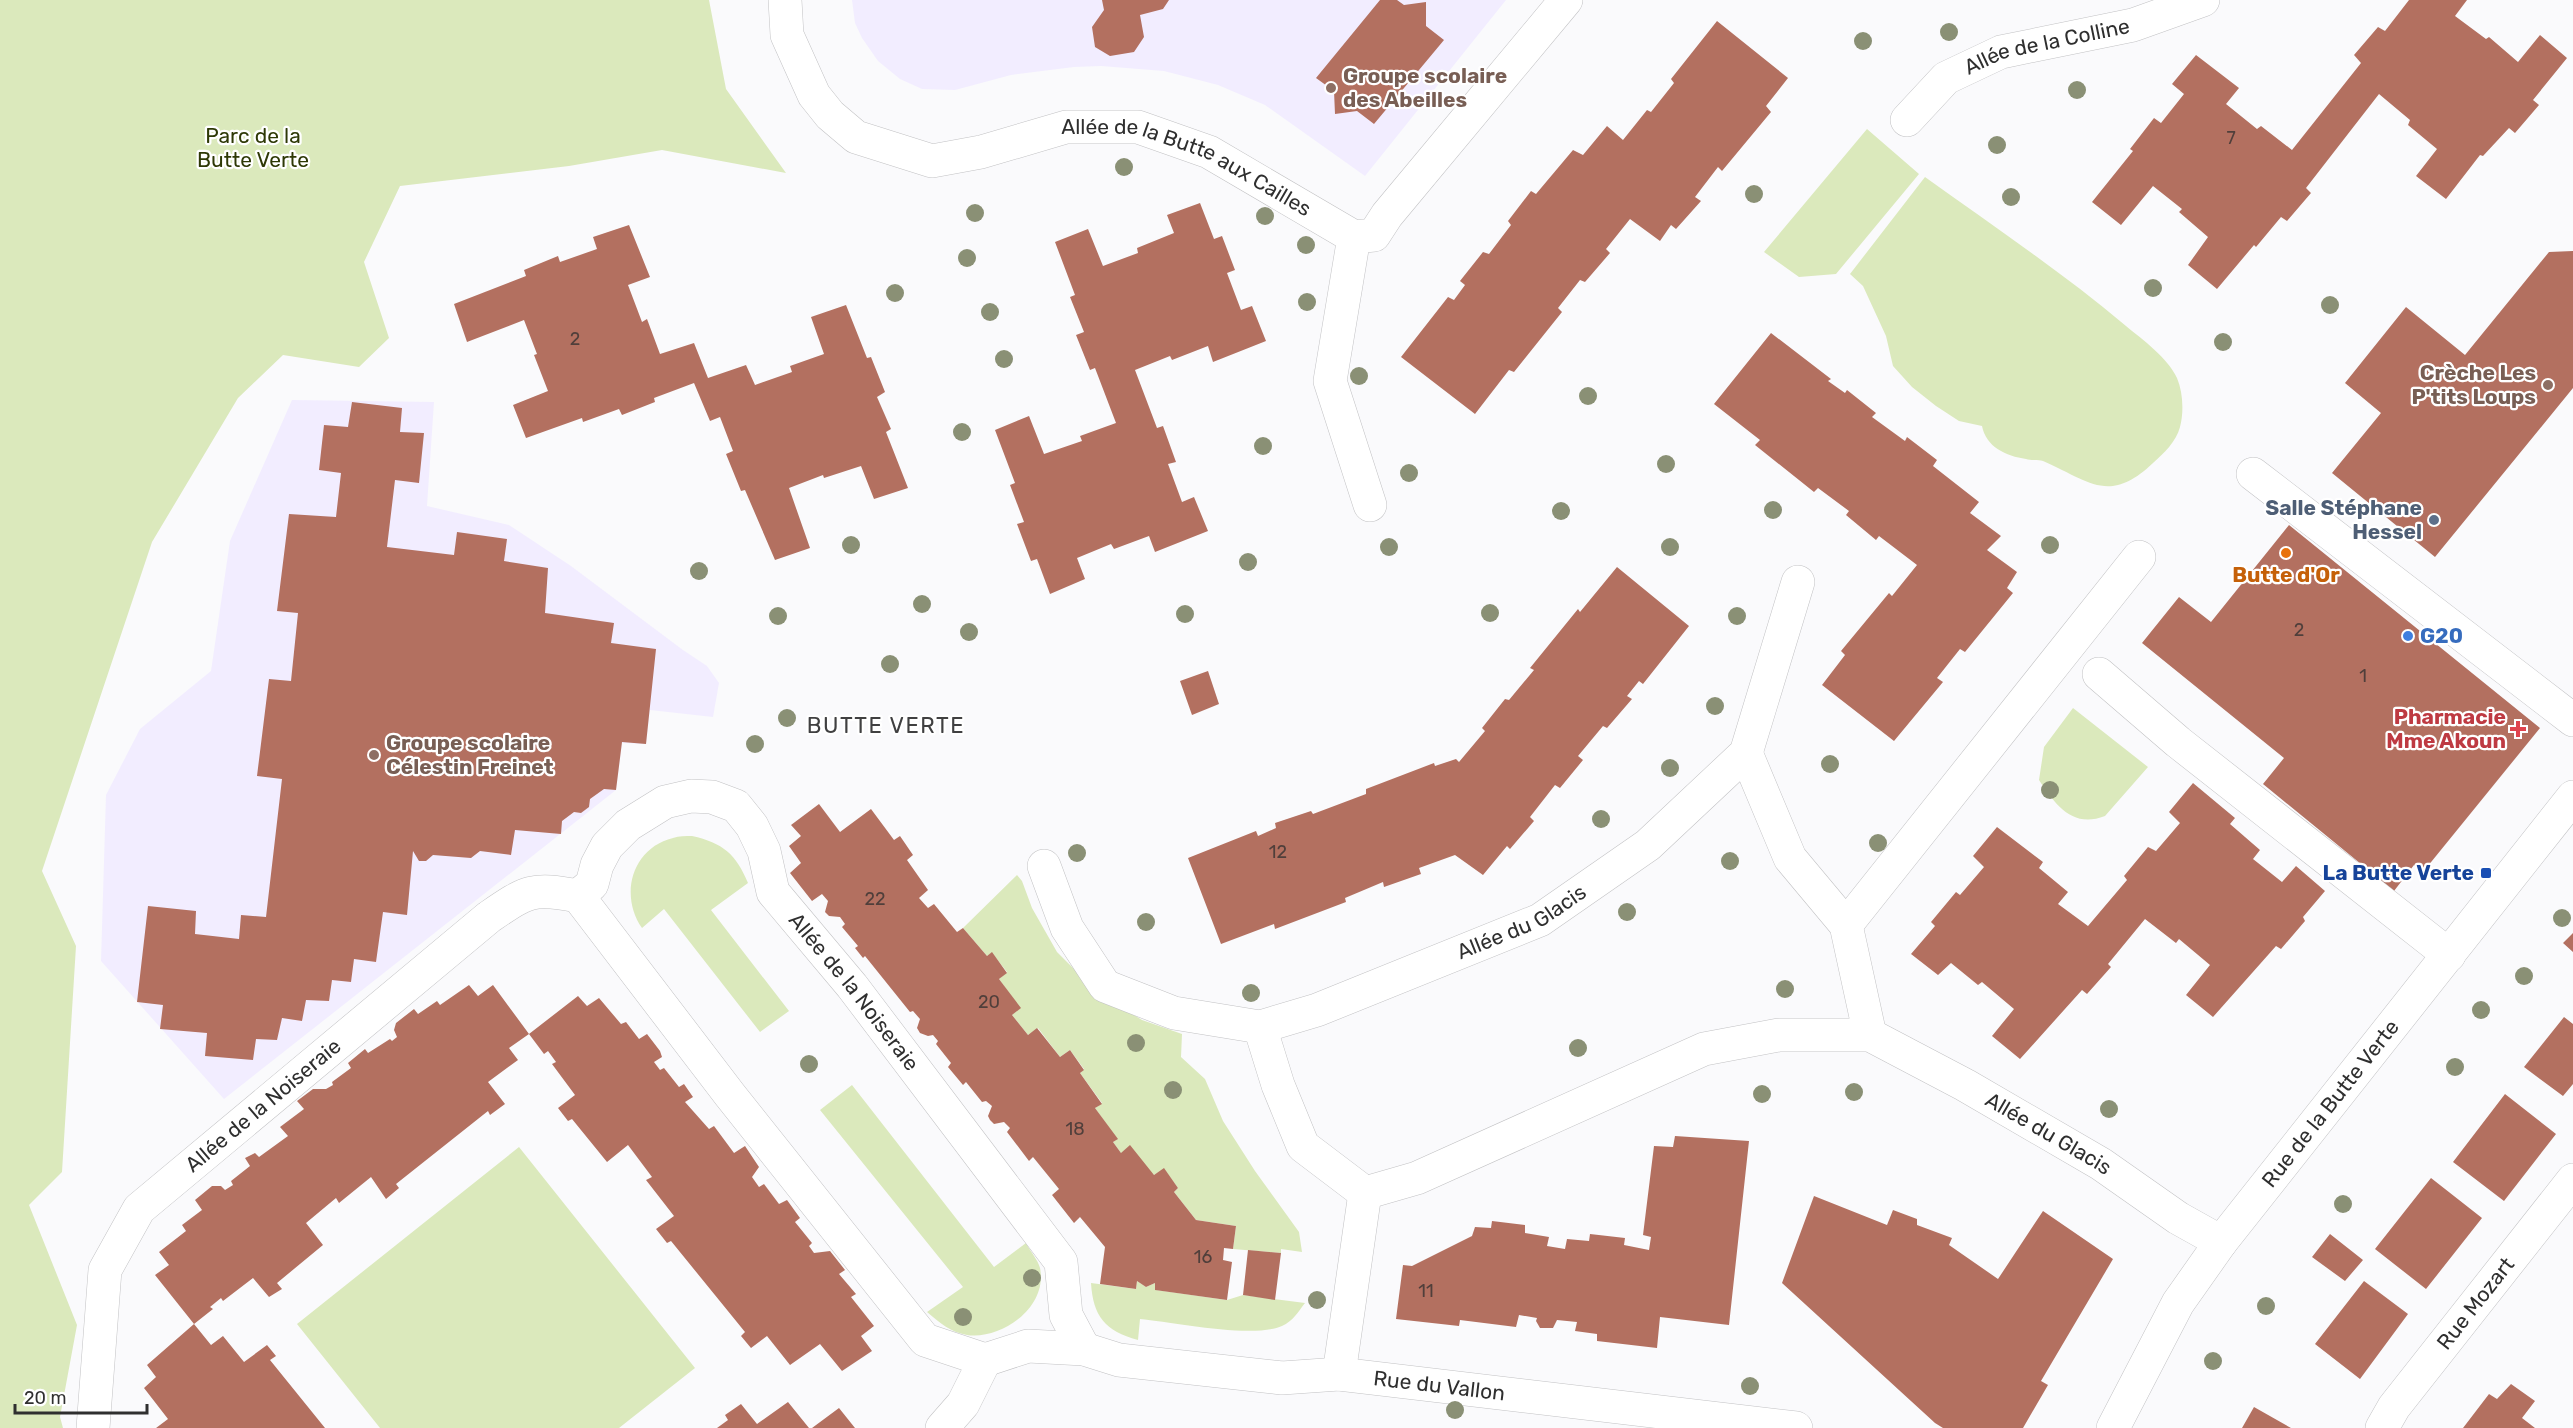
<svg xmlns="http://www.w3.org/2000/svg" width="2573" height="1428" viewBox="0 0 2573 1428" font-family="Rubik,sans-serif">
<rect width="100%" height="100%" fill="#fafafc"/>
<!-- education -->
<path fill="#f2edff" d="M852,0H1506L1365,176L1265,105L1218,85L1164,71L1101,66L1074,67L1011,75L955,90L922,89L900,79L878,61L862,38L855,23Z
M292,400L434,402L427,506L509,525L571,566L683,650L707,666L719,683L713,717L650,710L646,744L622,743L616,790L224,1099L101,961L106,795L140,729L211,671L230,541Z"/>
<!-- green -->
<path fill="#dbe9bc" d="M0,0H709L726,89L786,173L662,150L569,166L400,186L364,262L389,338L359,367L283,355L238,398L152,542L42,871L76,946L62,1172L29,1205L77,1325L60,1417L63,1428H0Z
M1867,129L1919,174L1836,274L1799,277L1764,252Z
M1925,177C1993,226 2062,272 2126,326C2143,340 2167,357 2177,378C2183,392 2184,412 2180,427C2176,442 2164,453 2153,463C2109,505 2089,481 2043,461C2038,459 2031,461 2026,459C2006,456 1986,447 1982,426L1959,421L1936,406L1912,387L1893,366L1886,336L1863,286L1850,274Z
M2073,708L2148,767L2105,816C2072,829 2055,804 2039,780L2044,747Z
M692,836C723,843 736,854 748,883L711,910L789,1011L760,1032L664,909L642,928C619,895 632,848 673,838C679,836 686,836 692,836Z
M1017,875L1022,881L1032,908L1057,952L1097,992L1142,1020L1182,1034L1181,1057L1205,1079L1223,1121L1255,1171L1299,1232L1302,1252L1281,1249V1253L1233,1249L1236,1226L1196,1220L1174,1192L1178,1188L1164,1169L1154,1175L1121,1153L1113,1142L1117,1139L1095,1108L1102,1103L1080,1073L1084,1069L1070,1050L1060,1057L1038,1028L1028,1035L1012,1015L1020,1008L999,979L1007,972L992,953L987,956L963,928Z
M852,1085L994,1267L1026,1243C1030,1251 1038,1260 1040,1268C1048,1307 1002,1340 967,1335C950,1332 940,1323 927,1312L963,1287L820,1110Z
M519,1147L695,1368L619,1428H380L297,1324Z
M1137,1281L1146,1287L1155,1283L1156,1290L1227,1300L1243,1295L1305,1303C1298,1312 1293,1321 1282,1326C1252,1339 1174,1322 1140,1319L1138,1340C1105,1331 1093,1316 1091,1283L1136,1289Z"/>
<!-- building -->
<path fill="#b37060" d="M1102,0H1169L1163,9L1140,15L1144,37L1134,52L1110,56L1095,47L1092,27L1104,10Z
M1380,0H1397L1404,5L1426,2V26L1444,40L1374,124L1357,111L1335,114L1334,91L1316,78Z
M2409,0H2467L2455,16L2486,39L2489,37L2518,62L2540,35L2567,58L2533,100L2539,105L2515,133L2509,128L2483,156L2480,155L2446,199L2416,176L2437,149L2408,125L2410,120L2379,94L2306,188L2311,193L2287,221L2281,217L2256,247L2254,245L2217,289L2188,265L2208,237L2179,212L2182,209L2153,186L2121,225L2092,202L2133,151L2130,149L2154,118L2161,123L2184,94L2172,84L2196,55L2239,88L2226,104L2257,129L2261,126L2292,150L2361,63L2354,55L2378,27L2385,31Z
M1717,21L1788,78L1766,106L1771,112L1722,171L1718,167L1695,197L1701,201L1676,229L1671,225L1660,241L1630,219L1606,249L1610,253L1585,282L1580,280L1558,308L1562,312L1514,372L1509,370L1475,414L1401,357L1448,297L1454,300L1465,285L1460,281L1483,252L1489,254L1511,225L1508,221L1531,191L1536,194L1573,150L1583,155L1607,126L1623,140L1647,110L1651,112L1674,83L1671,79Z
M1200,203L1214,239L1222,236L1235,270L1227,273L1241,310L1252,306L1266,341L1213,362L1208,346L1172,360L1170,356L1135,370L1157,428L1163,426L1176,462L1168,464L1182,502L1194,497L1208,531L1155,552L1149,536L1114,549L1111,544L1077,558L1085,579L1050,594L1037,559L1031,561L1017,524L1024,522L1010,485L1015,483L995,430L1029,416L1044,454L1082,441L1080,436L1116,423L1095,368L1090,370L1076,335L1084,332L1070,297L1075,295L1055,242L1088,229L1103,266L1138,253L1137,248L1174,233L1167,215Z
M629,225L650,277L628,285L642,322L647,319L660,354L694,343L708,378L746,365L755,385L792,372L790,366L824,354L811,317L846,305L867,358L871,357L885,392L877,397L891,429L886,432L908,488L874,499L861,466L824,478L823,475L789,488L810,548L775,560L745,490L741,491L726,454L733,451L720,417L710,421L694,383L654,398L655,402L622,415L619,409L583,422L582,418L526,438L513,405L548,391L534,355L537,354L524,320L467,342L454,304L526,276L524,270L558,256L560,262L597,249L593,237Z
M2573,251V388L2435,557L2332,473L2381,413L2345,383L2406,307L2465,355L2549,252Z
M1771,333L1831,379L1828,381L1845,393L1847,390L1876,413L1872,417L1905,441L1907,437L1937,460L1933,466L1979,502L1970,513L2001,536L1987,550L2017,572L2007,588L2013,593L1965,652L1960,649L1937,678L1943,682L1894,741L1822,685L1845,655L1841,651L1889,593L1892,596L1917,565L1879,536L1876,540L1846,515L1849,511L1818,488L1814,492L1755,445L1760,440L1714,404Z
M352,402L402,408L400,432L424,433L419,483L395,480L387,547L454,555L457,532L507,539L504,561L548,568L545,613L614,623L611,643L656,649L646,744L622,742L616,790L604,789L590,799L589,807L581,813L574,812L562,821L561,834L515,830L511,855L480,851L471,858L433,855L426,861H419L413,851L407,915L383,912L376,962L354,959L351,982L332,980L329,1001L306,1000L302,1021L282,1018L277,1040L256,1039L253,1060L205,1056L207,1033L160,1029L163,1005L137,1002L148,906L196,911L195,934L239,939L241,915L266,917L282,779L257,776L269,679L291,681L298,613L277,611L289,514L336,517L341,473L319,470L324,425L348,427Z
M2289,525L2540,728L2423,872L2414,865L2394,891L2263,784L2284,758L2142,643L2179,597L2211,622Z
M1617,567L1689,626L1643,684L1639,681L1627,696L1632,699L1607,728L1603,726L1578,756L1583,760L1560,788L1555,785L1530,817L1534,821L1510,849L1507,846L1483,875L1455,855L1419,868L1421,874L1384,887L1383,882L1345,898L1346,902L1275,929L1274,924L1221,944L1188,858L1256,831L1258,836L1276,828L1275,823L1311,811L1313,814L1366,794V789L1434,763L1435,766L1456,759L1459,762L1485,731L1482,728L1505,699L1509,700L1534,670L1530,668L1578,609L1580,612Z
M1208,671L1219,704L1192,715L1180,681Z
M2193,783L2235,818L2230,824L2260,850L2253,859L2282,882L2296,866L2325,891L2303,917L2305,921L2281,949L2276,946L2213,1017L2186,995L2210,965L2179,939L2176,943L2145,919L2108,964L2111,967L2087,994L2082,990L2020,1059L1992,1036L2014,1009L1982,982L1978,985L1951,963L1938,975L1911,954L1935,926L1931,922L1956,892L1960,895L1984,867L1973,856L1997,827L2043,862L2039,868L2068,892L2058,904L2088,926L2127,880L2124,876L2148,847L2156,851L2180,823L2169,812Z
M819,804L840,832L871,809L894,840L900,836L913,855L907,860L928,890L919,898L928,908L934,904L957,932L963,928L987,956L992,952L1007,973L999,979L1021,1008L1012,1015L1028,1035L1037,1028L1060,1057L1070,1050L1084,1070L1080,1073L1102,1104L1095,1108L1118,1139L1113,1142L1121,1153L1130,1145L1154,1175L1164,1168L1178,1188L1174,1192L1196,1220L1236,1226L1233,1249L1224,1248L1223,1260L1232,1262L1227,1300L1155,1290V1283L1146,1287L1137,1281L1136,1289L1100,1284L1105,1247L1080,1217L1074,1223L1052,1195L1059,1189L1033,1157L1029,1161L1007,1132L1010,1128L1004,1122L994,1124L990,1120L988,1116L992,1106L986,1101L982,1102L966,1082L963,1085L948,1067L951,1063L936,1044L938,1041L933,1035L928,1036L920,1033L917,1028L920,1019L913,1011L910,1012L865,956L863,958L855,948L858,946L842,927L845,924L840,917L829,916L825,912L828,901L822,894L812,901L790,873L801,863L789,846L801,836L791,825Z
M2573,933V952L2563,943Z
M469,985L478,996L493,985L529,1034L509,1048L518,1060L488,1082L505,1104L490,1115L488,1111L396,1184L399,1188L386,1199L371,1177L339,1203L336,1198L306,1223L323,1245L277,1283L282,1289L269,1297L253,1278L223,1301L221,1298L210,1307L213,1309L194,1324L155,1275L169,1265L159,1252L186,1231L182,1225L202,1210L195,1200L212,1186H221L225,1190L233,1185L231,1181L250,1166L245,1158L255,1153L259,1157L288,1136L280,1127L304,1109L297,1101L313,1089H326L333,1085L332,1082L351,1068L348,1063L365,1049L368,1053L390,1039L392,1041L397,1037L394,1030L396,1023L414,1009L418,1014L437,1001L440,1005Z
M578,996L587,1006L599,998L621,1024L626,1022L639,1039L647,1034L660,1051L662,1057L654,1062L660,1070L664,1068L679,1087L684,1084L693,1097L685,1102L709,1129L714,1126L734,1153L745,1146L759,1167L752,1177L759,1187L764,1184L779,1204L787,1200L800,1218L795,1222L812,1243L809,1246L814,1253L830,1251L845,1270L839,1274L856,1294L851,1297L874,1326L861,1336L872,1351L842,1371L820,1344L790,1365L767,1336L751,1348L741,1336L745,1332L671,1241L667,1243L656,1229L674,1216L646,1180L652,1177L628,1145L607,1162L572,1119L568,1121L558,1108L575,1095L552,1064L556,1062L548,1051L544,1054L529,1034Z
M2564,1017L2573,1024V1084L2563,1096L2524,1067Z
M2505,1094L2556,1134L2504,1201L2453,1162Z
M1675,1136L1749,1141L1729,1325L1660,1317L1657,1348L1597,1341V1334L1575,1331L1577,1322L1557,1320L1553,1328H1540L1536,1321L1537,1318L1519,1315L1516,1327L1460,1320L1459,1326L1396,1319L1403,1265L1412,1266L1472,1236L1475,1227L1491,1228L1492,1221L1525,1225V1233L1549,1237L1547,1246L1565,1249L1567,1239L1589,1241L1590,1234L1625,1238L1624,1245L1649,1250L1651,1237L1643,1235L1654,1146L1673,1147Z
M2431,1178L2482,1218L2426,1289L2375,1249Z
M1814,1196L1887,1225L1893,1210L1917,1219V1225L1952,1238L1949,1245L1998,1279L2043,1211L2113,1259L2041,1381L2048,1385L2023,1428H1943L1935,1423L1782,1283Z
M2330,1234L2363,1260L2345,1281L2312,1257Z
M1248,1250L1281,1253L1275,1300L1243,1295Z
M2364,1281L2408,1314L2360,1379L2315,1344Z
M194,1324L211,1345L223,1336L244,1362L267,1345L276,1356L270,1360L325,1428H156L168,1419L144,1388L156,1377L147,1365Z
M2511,1384L2535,1401L2522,1418L2535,1428H2463L2489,1394L2497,1399Z
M788,1402L809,1428H717L728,1420L725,1415L741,1404L757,1424Z
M2254,1407L2291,1428H2242Z
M839,1408L855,1428H812Z"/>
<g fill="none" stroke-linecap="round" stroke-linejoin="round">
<defs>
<g id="street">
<path id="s1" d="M785,0L787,35L814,95L830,115L856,137L932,161L981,152L1066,127H1138L1209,152L1354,237L1374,235L1387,215L1566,0"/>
<path id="s2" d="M1907,120L1946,78L2001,52L2133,25L2203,0"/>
<path d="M1354,237L1330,381L1370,505"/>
<path d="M2253,474L2573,720"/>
<path d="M2099,674L2178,742L2449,955"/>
<path d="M1746,753L1790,858L1846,925L1870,1035"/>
<path id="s3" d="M1044,866L1067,928L1105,986L1174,1013L1260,1027L1317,1010L1540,920L1648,845L1746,753L1798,582"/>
<path id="s4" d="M578,896L592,884L597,865L607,846L628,825L665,802L691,796L712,797L736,806L752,826L764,851L773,892L852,986L1061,1262L1066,1315L1084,1349"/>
<path d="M1846,925L2139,557"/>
<path d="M1260,1027L1278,1085L1303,1146L1365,1193"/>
<path id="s5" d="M1365,1193L1417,1178L1704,1049L1779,1035H1870L1965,1085L2101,1164L2178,1218L2221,1242"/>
<path id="s6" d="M985,1360L1028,1346L1084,1349L1119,1360L1282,1378L1339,1374L1796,1428"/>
<path d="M1339,1374L1365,1193"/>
<path id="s7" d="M93,1428L105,1270L139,1209L489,917C527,891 532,887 578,896L730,1095L925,1340L985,1360"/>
<path d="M942,1428L963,1404L985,1360"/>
<path id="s8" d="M2382,1428L2394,1407L2573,1180"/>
</g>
<g id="secondary">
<path id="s9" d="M2113,1428L2178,1303L2221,1242L2573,797"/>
</g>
</defs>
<!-- street casing -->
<use href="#street" stroke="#c2c2c4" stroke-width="34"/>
<!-- secondary casing -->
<use href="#secondary" stroke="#c2c2c4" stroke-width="34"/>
<!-- street -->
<use href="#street" stroke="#fff" stroke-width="33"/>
<!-- secondary -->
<use href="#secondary" stroke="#fff" stroke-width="33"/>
</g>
<!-- trees -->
<g fill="#8a9075">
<circle cx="1949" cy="32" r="9"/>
<circle cx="1863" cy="41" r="9"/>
<circle cx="2077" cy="90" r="9"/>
<circle cx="1997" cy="145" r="9"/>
<circle cx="1124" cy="167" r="9"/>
<circle cx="1754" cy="194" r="9"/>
<circle cx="2011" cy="197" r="9"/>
<circle cx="975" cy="213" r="9"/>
<circle cx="1265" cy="216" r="9"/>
<circle cx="1306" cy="245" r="9"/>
<circle cx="967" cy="258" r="9"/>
<circle cx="2153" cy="288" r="9"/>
<circle cx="895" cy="293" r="9"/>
<circle cx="1307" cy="302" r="9"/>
<circle cx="2330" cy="305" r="9"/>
<circle cx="990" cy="312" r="9"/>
<circle cx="2223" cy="342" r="9"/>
<circle cx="1004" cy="359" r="9"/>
<circle cx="1359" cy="376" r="9"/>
<circle cx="1588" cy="396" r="9"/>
<circle cx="962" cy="432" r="9"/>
<circle cx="1263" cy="446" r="9"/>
<circle cx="1666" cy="464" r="9"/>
<circle cx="1409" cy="473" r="9"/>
<circle cx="1773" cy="510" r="9"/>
<circle cx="1561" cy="511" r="9"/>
<circle cx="851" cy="545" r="9"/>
<circle cx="2050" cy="545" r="9"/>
<circle cx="1389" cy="547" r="9"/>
<circle cx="1670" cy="547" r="9"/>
<circle cx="1248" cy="562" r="9"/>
<circle cx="699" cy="571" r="9"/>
<circle cx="922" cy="604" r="9"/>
<circle cx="1490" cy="613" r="9"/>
<circle cx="1185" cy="614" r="9"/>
<circle cx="778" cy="616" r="9"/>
<circle cx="1737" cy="616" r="9"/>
<circle cx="969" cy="632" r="9"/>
<circle cx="890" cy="664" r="9"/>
<circle cx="1715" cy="706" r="9"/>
<circle cx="787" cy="718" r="9"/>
<circle cx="755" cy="744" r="9"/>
<circle cx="1830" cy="764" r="9"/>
<circle cx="1670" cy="768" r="9"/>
<circle cx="2050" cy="790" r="9"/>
<circle cx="1601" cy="819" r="9"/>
<circle cx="1878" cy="843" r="9"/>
<circle cx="1077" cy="853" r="9"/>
<circle cx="1730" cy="861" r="9"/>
<circle cx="1627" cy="912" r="9"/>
<circle cx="2562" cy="918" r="9"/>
<circle cx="1146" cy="922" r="9"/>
<circle cx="2524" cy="976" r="9"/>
<circle cx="1785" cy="989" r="9"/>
<circle cx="1251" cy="993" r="9"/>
<circle cx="2481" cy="1010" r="9"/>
<circle cx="1136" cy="1043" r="9"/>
<circle cx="1578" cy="1048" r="9"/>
<circle cx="809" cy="1064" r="9"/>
<circle cx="2455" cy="1067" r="9"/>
<circle cx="1173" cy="1090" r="9"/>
<circle cx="1854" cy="1092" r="9"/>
<circle cx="1762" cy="1094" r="9"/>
<circle cx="2109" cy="1109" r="9"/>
<circle cx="2343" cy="1204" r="9"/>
<circle cx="1032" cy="1278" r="9"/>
<circle cx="1317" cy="1300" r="9"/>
<circle cx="2266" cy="1306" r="9"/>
<circle cx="963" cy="1317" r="9"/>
<circle cx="2213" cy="1361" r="9"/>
<circle cx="1750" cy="1386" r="9"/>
<circle cx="1455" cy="1410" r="9"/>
</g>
<!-- markers -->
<g fill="#8d6e63" stroke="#fff" stroke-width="2">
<circle cx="1331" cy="88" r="6"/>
<circle cx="2548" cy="385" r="6"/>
<circle cx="374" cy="755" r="6"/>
</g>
<circle fill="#5c6f8a" stroke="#fff" stroke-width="2" cx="2434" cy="520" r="6"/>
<circle fill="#e8710a" stroke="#fff" stroke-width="2" cx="2286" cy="553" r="6"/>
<circle fill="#3f7fe0" stroke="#fff" stroke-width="2" cx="2408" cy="636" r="6"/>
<path fill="#e0444e" stroke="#fff" stroke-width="2" d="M2515 720h6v6h6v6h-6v6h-6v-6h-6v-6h6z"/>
<rect fill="#1a4fb4" stroke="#fff" stroke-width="2" x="2480" y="867" width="12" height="12" rx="3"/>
<g text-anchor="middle" stroke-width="4.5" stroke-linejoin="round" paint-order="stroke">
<!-- number labels -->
<g font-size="18" fill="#503f3b">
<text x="2231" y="144">7</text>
<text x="575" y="345">2</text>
<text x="2299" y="636">2</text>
<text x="2363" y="682">1</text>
<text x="1278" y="858">12</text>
<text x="875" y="905">22</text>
<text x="989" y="1008">20</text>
<text x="1075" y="1135">18</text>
<text x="1203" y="1263">16</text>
<text x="1426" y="1297">11</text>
</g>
<!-- street labels -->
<g font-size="21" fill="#2f2f2f" stroke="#fff">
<text dy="7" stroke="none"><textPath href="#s2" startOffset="164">Allée de la Colline</textPath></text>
<text dy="7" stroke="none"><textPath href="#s1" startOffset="508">Allée de la Butte aux Cailles</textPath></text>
<text dy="7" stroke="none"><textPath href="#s3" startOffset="579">Allée du Glacis</textPath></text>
<text dy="7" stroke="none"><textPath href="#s4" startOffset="430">Allée de la Noiseraie</textPath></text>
<text dy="7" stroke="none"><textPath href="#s9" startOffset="392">Rue de la Butte Verte</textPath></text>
<text dy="7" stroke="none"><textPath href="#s7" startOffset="390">Allée de la Noiseraie</textPath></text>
<text dy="7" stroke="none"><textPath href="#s5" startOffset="740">Allée du Glacis</textPath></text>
<text dy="7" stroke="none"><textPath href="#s8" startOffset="156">Rue Mozart</textPath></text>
<text dy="7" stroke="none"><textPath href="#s6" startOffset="460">Rue du Vallon</textPath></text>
</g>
<!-- education labels -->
<g font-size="21" font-weight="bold" fill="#785e54" stroke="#fff" text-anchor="start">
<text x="1343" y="83">Groupe scolaire<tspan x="1343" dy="24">des Abeilles</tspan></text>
<text x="2536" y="380" text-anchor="end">Crèche Les<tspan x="2536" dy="24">P'tits Loups</tspan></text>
<text x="386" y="750">Groupe scolaire<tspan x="386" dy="24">Célestin Freinet</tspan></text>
</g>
<!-- park labels -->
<g font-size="21" fill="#2e3906" stroke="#fff">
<text x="253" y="143">Parc de la<tspan x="253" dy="24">Butte Verte</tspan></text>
</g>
<!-- service labels -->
<g font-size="21" font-weight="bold" fill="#4e5e75" stroke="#fff" text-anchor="end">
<text x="2422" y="515">Salle Stéphane<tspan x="2422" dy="24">Hessel</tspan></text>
</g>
<!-- food labels -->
<g font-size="21" font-weight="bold" fill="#c56008" stroke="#fff">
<text x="2286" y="582">Butte d'Or</text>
</g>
<!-- shop labels -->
<g font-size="21" font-weight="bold" fill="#366cbe" stroke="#fff" text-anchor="start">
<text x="2420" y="643">G20</text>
</g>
<!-- health labels -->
<g font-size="21" font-weight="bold" fill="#be3a42" stroke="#fff" text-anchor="end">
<text x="2506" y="724">Pharmacie<tspan x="2506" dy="24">Mme Akoun</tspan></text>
</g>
<!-- transit labels -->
<g font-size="21" font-weight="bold" fill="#164399" stroke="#fff" text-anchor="end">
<text x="2474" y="880">La Butte Verte</text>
</g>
<!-- neighbourhood labels -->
<g font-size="22" letter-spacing="1.5" fill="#404041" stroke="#fff">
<text x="886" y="733">BUTTE VERTE</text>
</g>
</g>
<!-- scale -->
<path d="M15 1404v9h132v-9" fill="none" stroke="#2f2f2f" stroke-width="3"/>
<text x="24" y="1404" font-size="18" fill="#2f2f2f" stroke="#ffffff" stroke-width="4.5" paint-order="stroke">20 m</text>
</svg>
